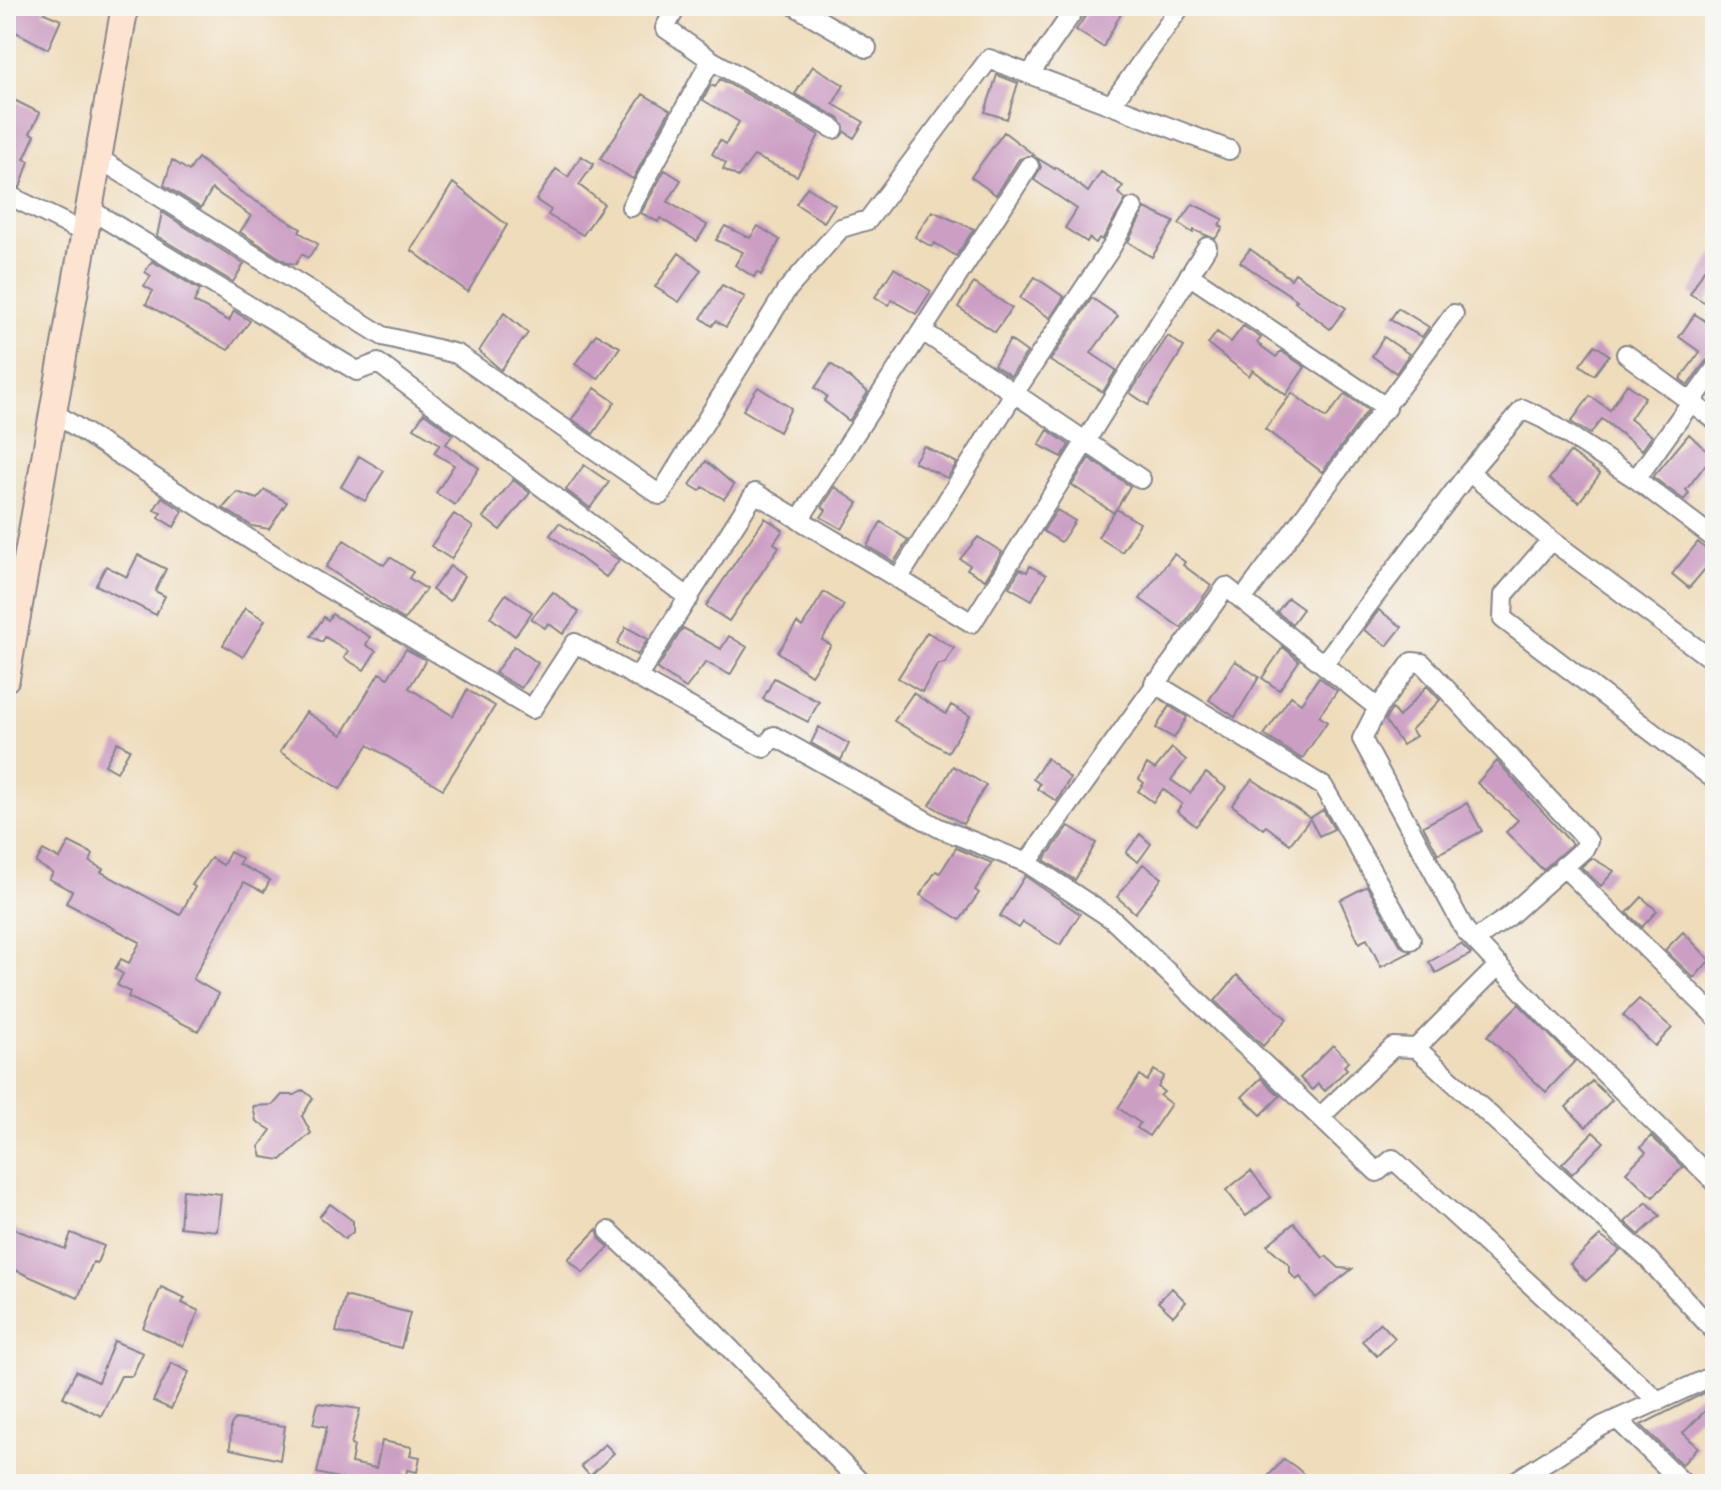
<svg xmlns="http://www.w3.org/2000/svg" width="1721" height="1490" viewBox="0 0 1721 1490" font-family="'Libre Bodoni',serif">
<rect width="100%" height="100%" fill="#f6f6f2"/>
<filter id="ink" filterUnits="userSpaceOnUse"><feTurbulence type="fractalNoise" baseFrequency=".0125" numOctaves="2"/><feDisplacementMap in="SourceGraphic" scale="16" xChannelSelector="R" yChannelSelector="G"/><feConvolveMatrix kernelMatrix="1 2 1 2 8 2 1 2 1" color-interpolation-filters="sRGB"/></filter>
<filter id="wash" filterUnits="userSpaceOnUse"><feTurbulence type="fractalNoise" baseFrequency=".006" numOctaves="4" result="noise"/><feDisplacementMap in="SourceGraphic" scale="32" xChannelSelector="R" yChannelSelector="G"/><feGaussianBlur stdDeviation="1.8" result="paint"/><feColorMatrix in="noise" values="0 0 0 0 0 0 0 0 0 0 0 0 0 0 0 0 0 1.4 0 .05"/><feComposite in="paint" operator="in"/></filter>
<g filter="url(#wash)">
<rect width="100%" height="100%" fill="#efdcba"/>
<g id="blocks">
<!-- building -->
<path fill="#cc9ec4" d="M15,6H47L44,13L61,20L48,49L8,28Z
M1092,6H1125L1103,47L1076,30Z
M813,66L844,85L833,104L864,122L854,138L845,132L840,119L795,94Z
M997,75L1018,83L1007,119L985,112Z
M720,79L819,135L797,176L754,156L738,177L723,169L726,163L712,154L720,140L726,144L739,122L703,100L711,85L715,87Z
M643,94L670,110L633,179L600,159Z
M6,96L40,113L30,133L35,135L24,159L29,161L20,188L6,182Z
M1004,132L1034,155L1019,159L996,195L971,177Z
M581,156L594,164L579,185L604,204L583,235L548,215L551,210L536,200L556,169L568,177Z
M198,158L241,192L301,229L299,232L318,244L308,258L302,254L296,264L288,263L240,232L251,216L212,189L201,208L164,185L172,160L189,171Z
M1037,158L1055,169L1056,167L1088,192L1101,172L1123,186L1118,193L1126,199L1102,240L1099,238L1096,243L1089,238L1087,242L1065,228L1077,209L1034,180L1041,167Z
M665,170L681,180L668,202L707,225L697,241L660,218L658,222L641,213Z
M453,183L507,225L468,292L411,250Z
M807,187L835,205L824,222L796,204Z
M1193,204L1223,219L1219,225L1223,228L1215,239L1194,230L1193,233L1179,224Z
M1145,208L1174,222L1152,257L1128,242Z
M932,211L974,229L956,256L935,243L932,247L915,237Z
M162,212L244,264L233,282L157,236Z
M725,226L750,238L758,226L780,240L761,275L757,272L754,277L735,265L743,252L716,240Z
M1250,249L1291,279L1295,273L1346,308L1330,329L1295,302L1297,300L1240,262Z
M1715,251V287L1706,303L1690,294Z
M679,253L701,270L679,302L655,287Z
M152,261L200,290L194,302L229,321L234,311L250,321L228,350L146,304L153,291L144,286L151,276L145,272Z
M894,268L931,291L916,314L892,300L888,305L875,297Z
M1035,277L1064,297L1050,318L1020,298Z
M974,283L1012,308L995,332L958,307Z
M722,285L745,297L726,327L716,321L712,326L701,318Z
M1092,298L1118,316L1091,353L1116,370L1103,392L1050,361Z
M1398,308L1429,327L1422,337L1390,320Z
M504,313L528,333L501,370L479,351Z
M1695,314L1715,328V357L1706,361L1688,385L1680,379L1700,352L1679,337Z
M1243,326L1261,338L1257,343L1276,357L1281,351L1305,367L1286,395L1253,370L1249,376L1208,344L1217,332L1231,342Z
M596,334L620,347L598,379L575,364Z
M1168,336L1184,347L1148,405L1130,393Z
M1384,337L1409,354L1396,373L1372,356Z
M1010,340L1027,352L1011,376L994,365Z
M1595,345L1609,355L1594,375L1580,365Z
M831,364L868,392L849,421L824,401L827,396L815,388Z
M1627,384L1645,397L1630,419L1652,436L1642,450L1602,419L1590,434L1571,422L1590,396L1610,410Z
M758,387L791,408L779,432L743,410Z
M595,388L615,402L593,434L572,419Z
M1292,393L1326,418L1345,394L1368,410L1322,472L1265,429Z
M424,413L453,434L446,444L479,468L455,505L436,493L454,465L434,453L440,444L414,428Z
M1048,430L1069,445L1062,457L1039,445Z
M1689,434L1712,456L1686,490L1689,493L1684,500L1653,477Z
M924,446L957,463L947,478L914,462Z
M1570,452L1600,474L1579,502L1549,479Z
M359,456L384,471L365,501L341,487Z
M1089,458L1130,486L1114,513L1072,485Z
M706,461L734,485L724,499L703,487L700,491L690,485Z
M584,465L609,482L590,508L566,490Z
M513,480L530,493L500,530L483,517Z
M835,487L858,503L842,529L821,517L826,510L822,507Z
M265,490L287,502L269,529L252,526L223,508L237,492L257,499Z
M162,497L183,511L174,527L159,518L161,513L154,510Z
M1116,509L1140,523L1122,552L1098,537Z
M1057,510L1075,521L1061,542L1043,531Z
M454,514L473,527L451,559L431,546Z
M765,518L783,530L774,543L779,547L729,621L706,606Z
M881,522L908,540L894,562L867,546Z
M559,523L619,560L606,577L550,535Z
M978,537L1002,552L985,580L967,569L970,565L960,559Z
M344,540L384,565L390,557L413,572L409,578L426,589L404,620L326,567Z
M1698,542L1715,557L1689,588L1672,574Z
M1174,554L1185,562L1183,565L1211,586L1181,628L1140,599Z
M138,555L166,569L155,591L165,596L156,615L96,585L106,566L127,577Z
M450,566L464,576L450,601L432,590Z
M1030,566L1046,575L1032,600L1009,587L1020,569L1027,572Z
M553,592L579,612L563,634L548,623L545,628L531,619Z
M824,592L844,605L822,640L831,645L811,675L778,652L797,623L802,627Z
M506,594L532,612L515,636L490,617Z
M1288,598L1303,609L1292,624L1277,612Z
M245,608L265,620L243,657L223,645Z
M1379,610L1402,627L1387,646L1364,630Z
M332,614L370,637L366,645L376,651L364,670L344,658L348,651L325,637L322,642L311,636L324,617L328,620Z
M626,627L648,639L637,655L617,644Z
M683,628L721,649L729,636L747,647L730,675L706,662L686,688L657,669Z
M927,632L954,648L945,663L937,665L922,692L898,678Z
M514,646L538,663L521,688L495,673Z
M1283,647L1299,661L1279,690L1262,678Z
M406,649L426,660L409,688L453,716L467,690L495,706L443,789L368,745L340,789L280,752L306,712L342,735L379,673L388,678Z
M1235,661L1259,677L1235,717L1209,700Z
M1319,677L1337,691L1319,716L1327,722L1302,759L1264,735L1291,696L1301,703Z
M774,678L819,702L808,722L763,699Z
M1427,686L1440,700L1411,730L1416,736L1402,745L1385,720L1392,709L1399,717Z
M913,693L946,714L951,705L970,716L948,752L894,721Z
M1169,706L1187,717L1174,738L1156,728Z
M819,727L849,744L841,760L811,743Z
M117,742L130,749L117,772L105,765Z
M1172,748L1186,760L1171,780L1190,793L1206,773L1226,788L1196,826L1177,811L1182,804L1163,789L1153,802L1138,791L1144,783L1139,779L1147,764L1155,769Z
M1047,758L1070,778L1057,801L1037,789L1040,784L1033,779Z
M1497,761L1572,844L1543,870L1506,832L1518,820L1477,783Z
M953,766L986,785L963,824L930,805Z
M1252,779L1310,818L1323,810L1334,829L1319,836L1310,819L1290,844L1266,826L1263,829L1232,805Z
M1467,803L1482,831L1438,854L1423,826Z
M1069,826L1096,843L1075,880L1044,860Z
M1140,834L1151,844L1138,862L1126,853Z
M69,842L93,854L90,862L103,869L101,872L180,915L195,887L192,885L211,858L223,865L230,852L242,858L239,864L270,880L264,892L244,882L193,979L219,994L198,1031L128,997L130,992L117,985L123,974L115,969L121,959L129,963L140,942L66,903L72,891L49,879L53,873L36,863L43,850L60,859Z
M956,848L992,863L975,890L979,893L960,920L920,895L936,871L940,873Z
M1592,858L1614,871L1601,886L1581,867Z
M1143,864L1162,878L1135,913L1117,897Z
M1025,876L1080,914L1060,945L1023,922L1019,928L1000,916Z
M1367,886L1401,946L1411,952L1381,967L1367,939L1359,943L1340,900Z
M1642,897L1657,911L1642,927L1627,913Z
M1683,932L1710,960L1694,978L1665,950Z
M1461,944L1471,954L1436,973L1429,962Z
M1237,975L1287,1019L1263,1046L1215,1001Z
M1639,999L1672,1028L1655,1046L1623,1015Z
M1519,1004L1575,1061L1546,1092L1487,1036Z
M1333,1045L1349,1061L1344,1066L1347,1069L1325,1091L1318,1084L1312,1090L1300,1078Z
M1154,1070L1164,1076L1158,1087L1164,1092L1160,1096L1171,1104L1149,1136L1137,1128L1140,1123L1118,1108L1140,1075L1147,1081Z
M1261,1078L1280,1096L1261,1115L1242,1097Z
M1592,1081L1612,1100L1586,1127L1566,1107Z
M303,1090L313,1098L302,1116L311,1133L281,1160L262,1157L259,1147L271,1130L256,1121L253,1106L273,1105L282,1095H295Z
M1593,1132L1604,1142L1572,1174L1562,1164Z
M1651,1136L1683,1167L1653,1197L1626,1172L1646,1152L1641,1147Z
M1251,1171L1271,1197L1246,1216L1226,1190Z
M183,1190L221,1194L217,1231L180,1227Z
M1647,1202L1660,1216L1639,1235L1625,1222Z
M330,1204L353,1221V1232L345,1239L319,1217Z
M1294,1223L1323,1258L1326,1256L1339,1268L1352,1269L1316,1298L1300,1277L1296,1280L1290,1273V1266L1267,1245Z
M6,1226L65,1249L71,1233L104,1246L97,1263L93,1262L78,1298L6,1266Z
M597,1229L600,1239L609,1247L583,1273L568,1259Z
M1600,1236L1620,1250L1586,1281L1570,1264Z
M161,1287L185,1298L182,1303L199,1311L183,1346L143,1328Z
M1172,1288L1186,1302L1173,1316L1158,1302Z
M345,1296L410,1313L401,1348L336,1332Z
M1380,1322L1395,1338L1377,1356L1362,1341Z
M114,1341L143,1353L132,1376H121L101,1416L63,1397L76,1371L98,1382Z
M172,1363L189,1372L171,1409L153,1401Z
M1706,1392L1714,1402L1683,1433L1698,1447L1682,1465L1641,1425Z
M318,1403L360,1409L351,1445L354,1446L351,1463L376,1468L382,1441L412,1447L410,1455L420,1457L417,1472L407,1470L404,1484H363L317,1473L327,1427L313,1424Z
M235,1419L285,1426L280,1460L230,1449L231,1425Z
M605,1444L614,1453L590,1476L581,1466Z
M1284,1459L1297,1468L1314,1484H1261Z"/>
</g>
</g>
<g filter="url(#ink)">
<use href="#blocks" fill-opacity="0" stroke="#85868c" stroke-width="2"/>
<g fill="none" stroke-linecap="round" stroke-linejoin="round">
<defs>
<path id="minor" d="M677,6L665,28L711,60L834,129
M795,6L867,48
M1030,74L1077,6
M1111,105L1229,150
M98,158L383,336L457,354L660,495L786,291L841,228L868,220L989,59L1111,105L1181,6
M6,194L85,233
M631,207L711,60
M89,209L357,371L378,363L689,598
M1189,275L1387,408
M924,332L1141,479
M1626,354L1715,420
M53,412L297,570L532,709L575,643L764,748L774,736L939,828L1027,863L1226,587L1378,708L1362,739L1465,930L1549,1019L1715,1182
M1469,472L1551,540L1715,662
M1636,479L1715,369
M799,520L1029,166
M1551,540L1504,595L1503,619L1715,780
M898,579L1015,392L1111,248L1133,208
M1242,600L1454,314
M1324,663L1469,472L1523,409L1544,419L1636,479L1715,539
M637,678L755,493L972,623L1207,247
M1154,683L1323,786L1411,940
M1378,708L1412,662L1422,663L1588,841L1584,849L1508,917L1476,939
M1027,863L1112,919L1377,1172L1393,1159L1658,1401
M1563,866L1715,1016
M1416,1048L1499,965
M1320,1117L1393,1047L1416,1048L1648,1259L1715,1332
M609,1231L709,1327L862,1484
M1617,1419L1684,1484
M1511,1484L1602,1426L1715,1375"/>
<path id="secondary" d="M6,678L125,6"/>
</defs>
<!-- minor casing -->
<use href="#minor" stroke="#85868c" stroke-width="22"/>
<!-- secondary casing -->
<use href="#secondary" stroke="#85868c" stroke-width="30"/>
<!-- minor -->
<use href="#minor" stroke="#fff" stroke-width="18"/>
<!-- secondary -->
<use href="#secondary" stroke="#fde4d1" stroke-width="26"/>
</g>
</g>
<!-- margin -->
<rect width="1721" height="1490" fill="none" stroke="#f6f6f2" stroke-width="32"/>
</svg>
